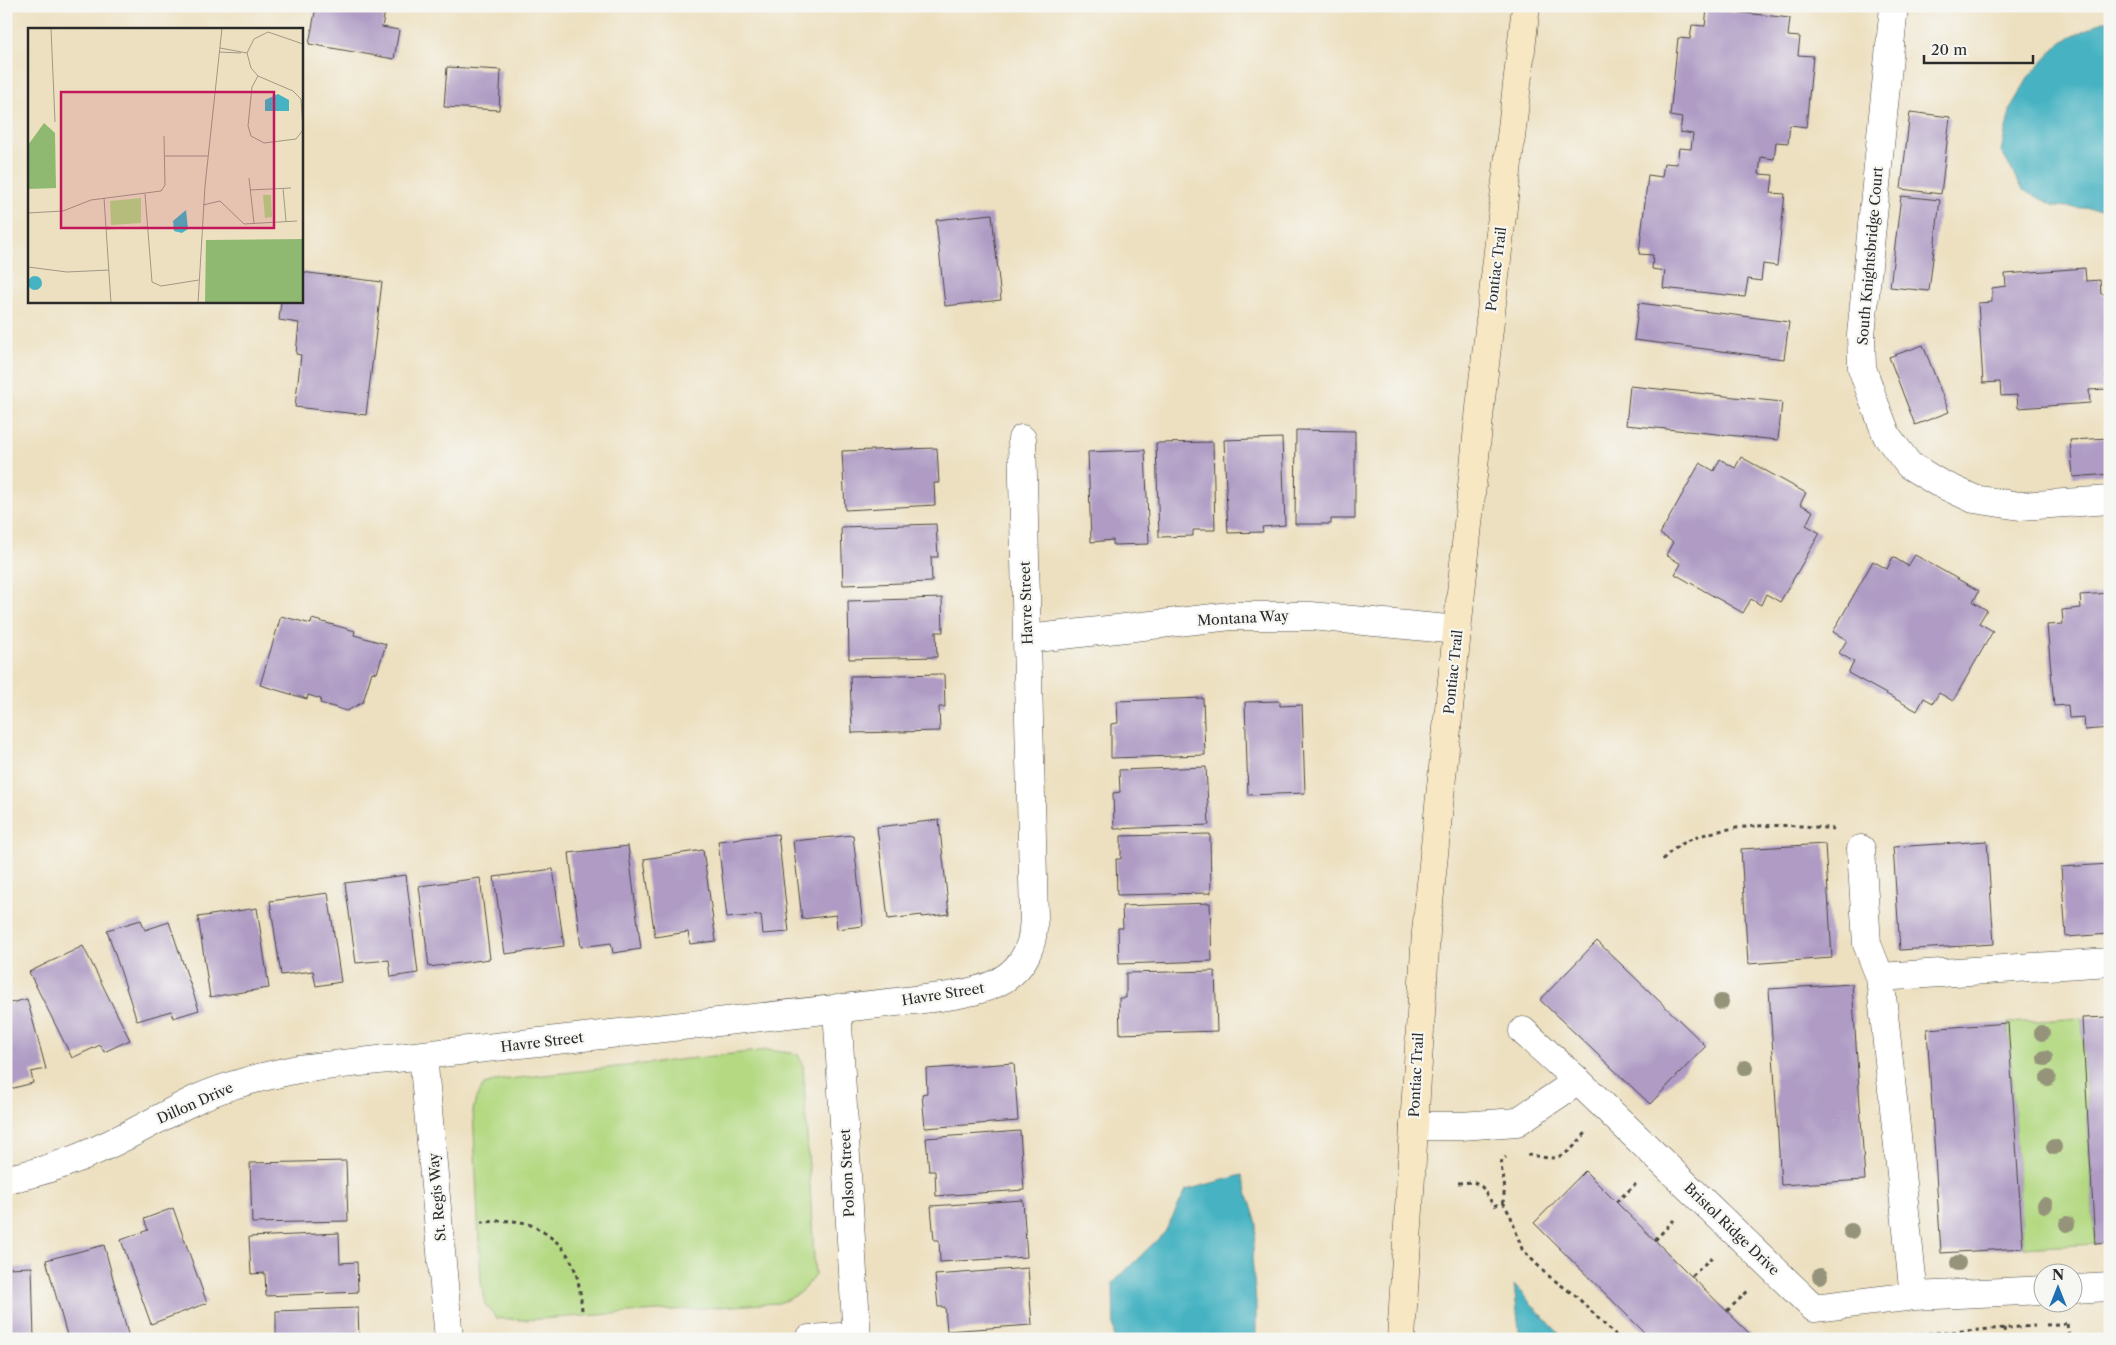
<svg xmlns="http://www.w3.org/2000/svg" width="2116" height="1345" viewBox="0 0 2116 1345" font-family="'Libre Caslon Text',serif">
<rect width="100%" height="100%" fill="#f6f6f2"/>
<filter id="ink" filterUnits="userSpaceOnUse"><feTurbulence type="fractalNoise" baseFrequency=".02" numOctaves="2"/><feDisplacementMap in="SourceGraphic" scale="10" xChannelSelector="R" yChannelSelector="G"/><feConvolveMatrix kernelMatrix="1 2 1 2 8 2 1 2 1" color-interpolation-filters="sRGB"/></filter>
<filter id="wash" filterUnits="userSpaceOnUse"><feTurbulence type="fractalNoise" baseFrequency=".0096" numOctaves="4" result="noise"/><feDisplacementMap in="SourceGraphic" scale="20" xChannelSelector="R" yChannelSelector="G"/><feGaussianBlur stdDeviation="1.12" result="paint"/><feColorMatrix in="noise" values="0 0 0 0 0 0 0 0 0 0 0 0 0 0 0 0 0 1.4 0 .05"/><feComposite in="paint" operator="in"/></filter>
<g filter="url(#wash)">
<rect width="100%" height="100%" fill="#ede0c0"/>
<!-- green -->
<path fill="#b4d982" stroke="#708256" d="M2082,1018L2095,1244L2023,1248L2008,1023Z
M767,1050L798,1054L803,1066L815,1275C804,1290 796,1298 778,1303L524,1320L496,1318L485,1304L481,1283L473,1111L476,1098L484,1085L500,1080Z"/>
<!-- water -->
<path fill="#46b3c2" stroke="#386f76" d="M2103,21H2110V210L2055,206L2023,190L2001,151L2011,107L2030,75L2060,43Z
M1242,1175L1257,1224L1252,1257L1256,1303V1339H1114L1113,1283L1165,1232L1186,1190Z
M1514,1285L1564,1339H1520Z"/>
<g id="blocks">
<!-- building -->
<path fill="#af9bc4" d="M318,6H386L382,27L399,30L394,59L309,44L316,7Z
M1707,9L1790,18L1788,36L1800,37L1798,55L1813,56L1806,127L1790,125L1788,143L1776,142L1774,159L1761,157L1759,174L1773,175L1771,193L1785,194L1777,266L1763,264L1761,281L1748,279L1745,297L1663,288L1665,271L1652,269L1653,255L1639,254L1648,175L1662,177L1664,163L1677,164L1679,148L1691,149L1693,134L1680,132L1682,118L1670,116L1678,38L1690,39L1692,25L1705,26Z
M447,67L501,70L499,110L444,107Z
M1910,112L1950,117L1941,194L1901,189Z
M1901,196L1940,200L1929,291L1890,287Z
M992,214L1001,300L945,306L936,220Z
M2085,268L2086,281L2100,280L2101,294H2110V375H2106L2107,389L2089,390L2090,403L2018,408L2017,395L2001,396L2000,382L1983,383L1978,303L1992,302V288L2006,286L2005,274Z
M301,272L382,282L366,415L295,407L301,355L296,354L299,323L279,320L281,301H301Z
M1639,303L1789,322L1784,359L1634,340Z
M1923,345L1949,412L1915,425L1889,357Z
M1630,386L1782,402L1778,440L1626,425Z
M1296,430L1355,431V519H1331V524H1295Z
M1282,438L1285,525L1262,527L1263,532L1228,533L1224,440Z
M2110,438V474L2073,477L2070,440Z
M1213,442L1215,530H1193V536L1159,537L1156,443Z
M937,448L939,483H934L935,505L845,510L842,451Z
M1145,450L1149,544L1113,545V540L1091,542L1088,452Z
M1741,457L1806,493L1800,504L1813,511L1806,525L1820,533L1780,602L1766,594L1761,605L1751,599L1743,613L1675,574L1681,564L1666,555L1673,542L1660,534L1700,463L1714,471L1720,459L1735,468Z
M936,524L938,557H931L932,582L843,585L841,527Z
M1915,555L1979,591L1973,602L1987,610L1979,623L1993,631L1953,701L1939,693L1933,703L1924,698L1917,711L1848,673L1854,662L1839,653L1847,640L1833,632L1873,561L1887,569L1893,557L1908,566Z
M2110,593V728L2085,730L2084,717L2069,718L2068,705L2054,706L2047,625L2063,624L2062,610L2081,608L2080,595Z
M942,598L943,632H936L937,657L849,659L848,601Z
M281,616L311,624L312,619L355,631L354,635L386,644L377,673L372,672L363,702L347,711L320,703L321,699L308,695L307,699L260,685Z
M944,674L945,707H939L940,731L852,733L850,676Z
M1203,698L1205,755L1111,758V724L1118,723L1117,701Z
M1280,701V706L1302,705L1305,793L1248,795L1245,702Z
M1206,767L1209,825L1114,829L1113,793L1120,792L1119,770Z
M939,820L949,914L922,917V915L888,919L877,827Z
M778,834L789,932L763,934L761,915L727,918L718,841Z
M1210,834L1211,893L1117,895L1116,859H1121V836Z
M853,835L863,926L837,929L836,915L802,919L793,841Z
M1987,841L1994,944L1900,950L1893,847Z
M1825,844L1832,958L1748,964L1741,849Z
M628,846L641,949L613,953L611,943L581,947L569,853Z
M703,850L716,941L690,944L688,932L655,937L644,859Z
M2110,864V934L2066,937L2061,867Z
M553,869L564,946L505,954L494,877Z
M406,875L418,973L391,977L389,960L356,963L345,883Z
M480,878L490,959L429,967L419,886Z
M328,893L341,982L316,986L313,971L281,975L270,901Z
M1210,903L1212,961L1119,964L1118,928H1123L1122,906Z
M257,908L269,988L210,997L198,917Z
M141,920L145,930L169,922L199,1010L173,1018L171,1011L137,1021L107,930Z
M1597,941L1706,1046L1650,1104L1540,1000Z
M83,946L130,1040L104,1052L100,1045L72,1058L29,972Z
M1215,971L1217,1031L1120,1034L1119,998H1126V973Z
M1852,984L1865,1180L1781,1185L1769,989Z
M27,999L46,1069L31,1072L33,1083L6,1090V1004Z
M2110,1017V1243L2095,1244L2082,1018Z
M2008,1023L2023,1248L1941,1253L1927,1029Z
M1014,1063L1018,1121L925,1128L922,1094L927,1093L926,1069Z
M1020,1131L1024,1190L936,1196L935,1171H929L926,1138Z
M346,1161L348,1221L252,1223L250,1163Z
M1585,1171L1616,1202L1755,1339H1651L1534,1223Z
M1023,1200L1027,1257L940,1262L939,1240H934L931,1206Z
M173,1208L207,1303L151,1324L121,1240L148,1230L144,1219Z
M339,1233L340,1263L357,1262L358,1292L266,1296L265,1273L251,1274L249,1237Z
M104,1245L129,1338L68,1339L46,1260Z
M32,1267L34,1339H6V1268Z
M1028,1268L1032,1325L947,1331L945,1307H938L935,1275Z
M358,1308L359,1339H265V1336L276,1335V1311Z"/>
</g>
</g>
<g filter="url(#ink)">
<use href="#blocks" fill-opacity="0" stroke="#484641" stroke-width="1"/>
<g fill="none" stroke-linecap="round" stroke-linejoin="round">
<defs>
<path id="street" d="M1894,6L1861,335L1862,368L1874,402L1887,436L1909,465L1937,482L1974,499L2020,506L2110,500
M1028,639L1231,616H1311L1458,630
M1861,849L1867,944L1880,977L1914,1296
M1880,977L2110,962
M837,1008L857,1339
M1523,1031L1578,1081
M423,1055L449,1339
M1414,1126H1461L1517,1122L1578,1081L1814,1308L1914,1296L2044,1290
M6,1179C48,1172 91,1154 128,1135C152,1123 175,1109 199,1098C230,1084 265,1076 298,1069L941,997C977,992 1017,985 1030,945C1033,937 1033,927 1034,918L1022,439
M2074,1289L2110,1287
M809,1339L857,1336"/>
<path id="secondary" d="M1401,1339L1426,932L1480,408L1526,6"/>
</defs>
<!-- street casing -->
<use href="#street" stroke="#484641" stroke-width="29"/>
<!-- secondary casing -->
<use href="#secondary" stroke="#484641" stroke-width="29"/>
<!-- path -->
<path stroke="#484641" stroke-width="3" stroke-dasharray="4 4" stroke-linecap="butt" d="M1663,860C1693,820 1789,823 1834,829
M1527,1155C1535,1155 1543,1158 1551,1158C1567,1157 1576,1144 1586,1133
M1458,1183L1474,1182L1482,1187L1494,1206L1503,1202C1504,1195 1505,1188 1504,1181C1503,1173 1500,1169 1502,1160L1506,1157
M1503,1202L1511,1217L1522,1249L1546,1274L1577,1297L1619,1339
M1616,1202L1636,1184
M481,1222C493,1222 508,1219 520,1222C529,1223 537,1228 545,1233C575,1253 579,1277 582,1310
M1655,1240L1674,1220
M1692,1276L1712,1257
M1727,1311L1748,1291
M2067,1324L2069,1339
M2046,1325L2070,1323
M2004,1328L2005,1339
M1864,1338L2035,1326"/>
<!-- street -->
<use href="#street" stroke="#fff" stroke-width="28"/>
<!-- secondary -->
<use href="#secondary" stroke="#f8e7c3" stroke-width="28"/>
</g>
<!-- trees -->
<g fill="#95947a">
<circle cx="1721" cy="1002" r="8"/>
<circle cx="2042" cy="1033" r="8"/>
<circle cx="2045" cy="1058" r="8"/>
<circle cx="1745" cy="1068" r="8"/>
<circle cx="2048" cy="1078" r="8"/>
<circle cx="2054" cy="1147" r="8"/>
<circle cx="2045" cy="1205" r="8"/>
<circle cx="2067" cy="1224" r="8"/>
<circle cx="1851" cy="1231" r="8"/>
<circle cx="1958" cy="1263" r="8"/>
<circle cx="1820" cy="1276" r="8"/>
</g>
</g>
<g text-anchor="middle" stroke-width="4.5" stroke-linejoin="round" paint-order="stroke">
<!-- street labels -->
<g font-size="14" fill="#2b2b2b" stroke="#f6f6f2">
<text transform="translate(1870 256) rotate(-85)" y="5">South Knightsbridge Court</text>
<text transform="translate(1496 269) rotate(-83)" y="5">Pontiac Trail</text>
<text transform="translate(1026 603) rotate(-92)" y="5">Havre Street</text>
<text transform="translate(1243 618) rotate(-3)" y="5">Montana Way</text>
<text transform="translate(1453 672) rotate(-84)" y="5">Pontiac Trail</text>
<text transform="translate(943 994) rotate(-9)" y="5">Havre Street</text>
<text transform="translate(542 1042) rotate(-7)" y="5">Havre Street</text>
<text transform="translate(1416 1075) rotate(-87)" y="5">Pontiac Trail</text>
<text transform="translate(195 1103) rotate(-24)" y="5">Dillon Drive</text>
<text transform="translate(847 1173) rotate(-93)" y="5">Polson Street</text>
<text transform="translate(437 1197) rotate(-95)" y="5">St. Regis Way</text>
<text transform="translate(1732 1229) rotate(44)" y="5">Bristol Ridge Drive</text>
</g>
</g>
<!-- overview -->
<g transform="translate(28 28)">
<rect width="275" height="275" fill="#ede0c0"/>
<path d="M235,167H243L244,189L237,190ZM113,170V195L83,197L82,173Z" fill="#b4d982"/>
<path d="M16,95L27,105L28,160L0,161V117ZM275,211V275H177L178,212Z" fill="#8fb970"/>
<path d="M250,66L261,72V83H237V72ZM158,182L160,201L154,205L146,203L145,193ZM0 255a7 7 0 1 1 14 0a7 7 0 1 1-14 0Z" fill="#46b3c2"/>
<path fill="none" stroke="#9f9884" stroke-width="1" d="M23,0L27,94M192,20L219,25M191,24L213,25M230,48L224,59L220,98L223,108L236,115L268,111L275,102L273,71L265,63L230,48L223,40L219,25L226,11L240,4L275,16M137,128H180M221,150L226,195M255,160L258,193M222,162L263,160M117,166L124,254L133,258L171,252M76,170L83,275M175,177L192,173L216,196L269,193M0,185L35,183L63,172L133,163L137,157L136,108M78,201L119,199M0,239L39,244L81,242M170,275L177,158L194,0"/>
<path fill="#c2185b" fill-opacity="0.15" stroke="#c2185b" stroke-width="2.5" d="M33,64H246V200H33Z"/>
<rect width="275" height="275" fill="none" stroke="#2b2b2b" stroke-width="2.5"/>
</g>
<!-- margin -->
<rect width="2116" height="1345" fill="none" stroke="#f6f6f2" stroke-width="25"/>
<!-- north arrow -->
<g transform="translate(2058 1288)"><circle r="24" fill="#f6f6f2" stroke="#a5a5a2"/>
<path d="M0-4L9 19L0 12L-9 19Z" fill="#1f6fb2"/>
<text y="-8" font-size="14" font-weight="bold" text-anchor="middle" fill="#2b2b2b">N</text>
</g>
<!-- scale -->
<path d="M1924 55v8h109v-8" fill="none" stroke="#2b2b2b" stroke-width="2.5"/>
<text x="1931" y="55" font-size="15" fill="#2b2b2b" stroke="#f6f6f2" stroke-width="4" paint-order="stroke">20 m</text>
</svg>
